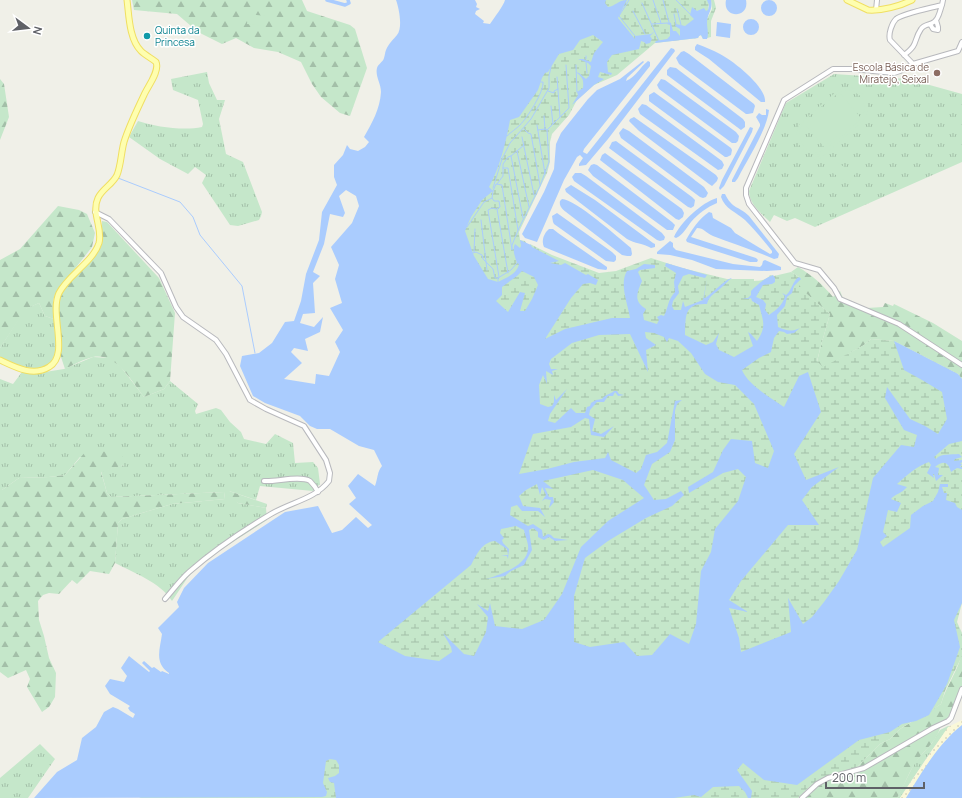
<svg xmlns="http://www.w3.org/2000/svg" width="962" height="798" viewBox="0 0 962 798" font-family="Manrope,sans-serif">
<defs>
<pattern id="grass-tufts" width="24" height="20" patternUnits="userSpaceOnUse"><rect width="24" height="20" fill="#c5e7ca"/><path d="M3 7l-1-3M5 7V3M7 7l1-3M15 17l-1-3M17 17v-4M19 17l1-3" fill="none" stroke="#a3bfa8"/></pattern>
<pattern id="forest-firs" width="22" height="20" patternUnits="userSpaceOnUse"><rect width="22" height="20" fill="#c5e7ca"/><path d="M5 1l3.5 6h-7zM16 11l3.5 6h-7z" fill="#a3bfa8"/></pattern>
<pattern id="wetland-marsh" width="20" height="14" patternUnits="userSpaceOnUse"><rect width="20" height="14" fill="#c5e7ca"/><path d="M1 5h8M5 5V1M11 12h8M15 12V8" fill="none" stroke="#a3bfa8"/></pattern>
<pattern id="sand-dots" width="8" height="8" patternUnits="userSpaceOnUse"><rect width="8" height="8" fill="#faf8d9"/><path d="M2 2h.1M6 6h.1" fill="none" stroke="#d9d7bd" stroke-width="1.8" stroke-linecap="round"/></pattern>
</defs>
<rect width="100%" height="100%" fill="#f0f0e8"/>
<!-- grass -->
<path fill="url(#grass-tufts)" d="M207,72L209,83L217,100H225L219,119L226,154L243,162L262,212L261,216L259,220L238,226L230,225L202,183L206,175L195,167L188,174L160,159L129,137L138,121C156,127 184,131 202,127L203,124L198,100L173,90L171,79Z
M834,74L908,79L962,94V162L815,227L795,218L787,221L774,215L770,222C761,213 749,204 749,191L786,103Z
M39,303L45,316L54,319C54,328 57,344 55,353C48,381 16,364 0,357V348L25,309Z
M93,357L110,358L121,367L144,397L164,389L170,381L198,404L195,411L196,414L216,408L221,410L230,422L241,432L244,439L266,444L275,434L293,443L295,463L313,462L318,468L320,484L313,491L260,486L256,500L229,491L238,503L266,508L267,520L205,560L188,577L172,601C160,582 134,573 115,563L118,523L122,519L172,504L225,499L224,492L111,497L107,493L101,471L124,465L80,457L65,475L49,477L19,478L2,490H0V379L13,384L22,372H45L64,369Z
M948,726H950L932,750L900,798H897L915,762L932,743L940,730Z
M40,744L55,759L28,798H0V778Z"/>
<!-- forest -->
<path fill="url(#forest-firs)" d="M132,0H302L307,11L350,25L355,29L367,68L350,116L340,113L321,97L312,84L301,62L278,52L254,48L236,38L222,44L198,32L177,14L134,10Z
M0,79L4,84L9,117L0,140Z
M58,206L79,210L87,214L95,233L92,247L55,294L53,301L54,319L45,316L39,303L26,309L0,348V260L20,249Z
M102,221L107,222L159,278L175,313L170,381L164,389L144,397C131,381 117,353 93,357C84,359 73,365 65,369L61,357L58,318L59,301L63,291L101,247Z
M798,267C812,275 823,285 833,297L840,291L843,298L867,308L883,307L885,303L893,306L894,304L933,323L962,341V379L958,374L894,341L871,339L864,345L823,368L817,362L820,349L830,314L798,287L799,277L791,272Z
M87,450L122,453L124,465L101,472L107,493L111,497L224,492L225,499L172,504L122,519L118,523L115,563L109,574L90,571L77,584L72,580L59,594L49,593L43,595L38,601L39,620L44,636L49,658L56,673L55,697L49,707L42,712L27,687L30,679L26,670L8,678L0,672V490H2L19,478L49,477L65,475Z
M229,491L267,504L266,508L238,503L229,496Z
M962,653V693L956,709H952L948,718L941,723C939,740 925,749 916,762C908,773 904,787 897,798H798L810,786L823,778L855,769L880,744L890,739L900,729L941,704C946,686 958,671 962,653Z"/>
<!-- wetland -->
<path fill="url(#wetland-marsh)" d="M602,0H708L709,2L707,19L712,9L711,0H714L716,8L711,21V37L703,39L701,35L699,36L698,38L655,43L617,75L594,85L577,100L569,115L552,134L550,142V162L547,173L519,232L520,240L525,241L541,278L519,350L439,210L447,172Z
M530,244L552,255L599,273L616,271L651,258L682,268L727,279H754V281C760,281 767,280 770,275L774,276L791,272L802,279L799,287L830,314L820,349L817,361L823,367L864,345L871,339L894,341L958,374L962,379V603L957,622L962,633V656L945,691L941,704L932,710L929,715L911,722L900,729L890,739L880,744L855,769L823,778L810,786L798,798H139L358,672L550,327Z"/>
<!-- sand -->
<path fill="url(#sand-dots)" d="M962,720V725C938,744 923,773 906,798H900L948,727Z"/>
<!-- pitch -->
<path fill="#c5e7ca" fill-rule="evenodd" d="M248,14L267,16L265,26L247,24Z
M848,87C866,90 874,106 863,121L815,163L813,161L820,155C801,155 791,140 800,123L836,92L842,88ZM848,90C861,92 868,103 863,116C858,123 826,151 818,152C801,154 795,132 804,121C813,112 830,100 840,92Z
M841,94L860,117L824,147L805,124Z
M837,162L855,174L849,183L831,172Z"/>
<!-- water -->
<path fill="#aaccfe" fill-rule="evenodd" d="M761 8a8 8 0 1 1 16 0a8 8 0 1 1-16 0Z
M396,0H475L477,4L476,7L480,9L476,11L475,14L484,21L483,23L490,24C494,18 504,5 505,0H606L605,3L608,7C616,6 618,0 627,0L618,18L635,39V36L651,34L655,31L650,36L652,39L650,43L646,44L644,42L641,41L639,49L612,55L607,62L608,72L612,73L611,75L600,72L598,77L604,79L594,85L572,105L578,95L577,92L583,88C584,79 582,77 576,72L579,73L586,79L589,76L591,66L588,63L578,59H583L591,62L594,53L603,42L593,35L580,40L573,50L559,54L548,72L545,73L542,78L538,90L519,117L510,120C506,142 500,167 489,187L493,191L482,200L471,217L465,231L474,256L488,279L498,282C506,278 517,274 519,264L517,263C515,257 512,250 515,244L520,248L521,246L520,240L531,245L532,247L559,261L550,263L561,265L565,263L586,275L588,274L598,280L596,285L590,283L583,284L571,298L545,339L565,329L612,318H630C628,304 619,284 627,271L636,269L644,264L655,265V268L640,270L638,272L642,281C637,293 633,301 646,309L643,314L644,320L657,324L659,320L657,317L661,315L664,316C669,306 667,301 675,292L674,282L676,273L665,266L666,263L707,275L705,278L689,274L683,276L678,286L679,293L673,301L672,306L674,310H681L683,301L685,307L703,300L707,279L704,298H705C712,294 725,279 732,278C728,280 726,284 722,287C716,293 709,295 707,304C683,303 686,317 685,335L706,345L713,342L719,333L716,344L719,350L734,357L753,346L748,332L751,334L757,341C767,326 763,321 759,305L752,301L751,298L748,299L742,298H748L751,295V291C758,284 765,278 773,275L775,278V282L772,284L763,285L756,297L763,300L766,304L765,310L769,315C776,310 783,305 785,296L782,293L786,295C792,291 792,281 799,277L801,279L794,286L792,293L787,297L785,306L777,315L778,327C787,331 791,332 800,328L794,333L787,334L784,332L779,331L774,338L771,352L759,358L742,370C748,385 771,398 784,407L799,376L808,372L821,412L794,454L806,480L839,467L812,487L802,500L819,525H788L741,581L729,600L748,612L729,608L739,638L741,652L791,632L788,598L803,624L812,617L824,602L839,581L857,550L873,478L901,445L914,447L917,435L904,430L885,398L887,387L910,419L925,426L938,434L947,419L942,392L922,380L904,370L894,341L958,374L962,379V441L949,444L934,457L936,459C941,453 951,455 959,454L962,457L955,459L954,461L962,460V462L960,464H962L960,467H962V469L957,468L951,472C948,462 944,460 935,467L939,468L938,475H943L936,481L934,474H933L934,478L927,473L931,465L929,462C917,466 906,476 897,484L907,487C901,494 895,494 891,499L901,503L897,512L888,510L883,532L887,536L880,542L883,547L910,528L911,515L923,506L933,501L938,492L940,484H948V487H942L944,493H947L946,500L955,503L957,507L962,510V603L954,620L960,647L947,684L929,715L916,721L902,724L890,732L859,740L797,785L764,780L743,763L737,770L752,791L751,798H748L745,792L739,786L713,787L701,797L694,795L674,798H336L334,783L330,782L328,778L335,776L339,773V765L336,760L330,759L326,761L323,783L327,792L326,796L322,797L34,798L57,772L77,760L82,738L96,727L104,712L113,707L118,709L133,718L135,714L130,711L128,708L130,706L110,694L105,686L110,679L124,682L127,676L121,668L129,656L149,672L150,671L142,663L144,661L152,668L154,667L161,672L162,671L169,674V673C154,663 160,649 162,634L158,628L179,607L177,602L184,588L208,563L285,512L318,506L332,533L342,530L356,517L368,528L372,525L349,504L356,498L348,486L358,474L375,486C378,478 377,472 382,466L374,450L359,446L330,429H317L310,426L300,416L265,403L253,396L240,366L242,356L259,353L272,343L285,322L294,321L301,301L306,274L319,240L322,212L337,185L334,177V165L343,155L347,145L350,149L358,151L365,147L369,142L364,137C372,123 380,109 381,92C381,83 375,76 377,68C378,64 383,62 384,58C385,55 385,52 386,50C389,43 393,40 397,35C403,28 399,8 396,0ZM346,190L356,196L359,206L352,223L331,247L339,265L335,279L342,303L330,308L343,330L335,342L340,352L329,376L316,374L315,384L284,379L302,363L291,352L294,348L308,351L305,339L320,332L323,317L314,327L300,323L303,314L315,313L313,283L320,276L313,272L324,244L330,214L343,217L345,213L339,196ZM522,271L534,277L538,285L532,299L525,311H520L525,293L520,292L508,312L496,301L502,295V287L517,276ZM645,332L654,333L664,337L667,342L669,338L678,341L691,353L705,374L718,382L735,385L754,404L774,451L768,468L755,463L752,441L731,439L723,450L713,472L688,487L689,493L723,473L738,469L746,477L738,501L715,529L711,552L701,571L696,624L689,644L670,634L652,655L637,656L624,642L590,647L574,642V596L585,558L608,541L646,518L672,506L684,495L681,491L666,499L654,500L644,485L652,464L670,452L675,440V411L677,404L682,400L675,401L667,443L657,452L646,455L641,469L636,473L611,460L608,452L605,458L574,462L547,469L519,474L533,434L571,427L585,418L589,419L591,435L604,437L614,426L601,434L592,431L595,419L589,415L590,410L597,402H604L608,396H613L615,392L618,396L624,395L619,394L617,391H614C611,394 606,394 602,399L596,400L591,403L590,406L587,407L585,413H576L571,408L555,423L548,421L550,414L567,389L556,400L554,395V402L552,406L548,407L540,404L539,385L543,375L547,384L546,371L553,375L552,371L558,369H551L549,364L551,359L572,343L599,335L630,334L648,372L646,350L656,345L646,338ZM593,470L623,480L644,498L608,521L581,547L562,594L544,620L522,629L495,626L490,603L488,611L477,604L488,617L486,632L474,656L464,654L443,633L451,647L452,652L439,661L405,656L378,642L471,565C477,554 482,542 495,541L507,549L508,555H501L507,556L508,559L509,549L503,543L502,540L504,538L500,533L501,529L516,526L524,530C525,536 529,544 528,549C527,566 499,575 486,579L505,576L511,571L524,565L532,550L529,530L533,528L538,532V537L544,540L549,537L555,541L568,540L554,538L551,535L548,534L543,537L542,530L533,524L528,526L510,515L511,507L517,505L522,511H538L545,517L540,508L523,506L519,496L526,490L537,484L540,495L542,487L546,495L542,501L545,499L551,500L549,508L554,502L553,497H549L545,488L553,489L543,481Z
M707,0H711C713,11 707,13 707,23C707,28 709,34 707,39H703L701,35L699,36L698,38L655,43L656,41L667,39L670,36V25L667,24L669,22L671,23L673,31H676L680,36V29L675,26L676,24L685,26L694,19L690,15L692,7L697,11L704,8L706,11L708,10L709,5Z
M726,0H746C750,19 722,19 726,0Z
M743 27a8 8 0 1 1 16 0a8 8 0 1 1-16 0Z
M717,22L731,24L730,38L716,36Z
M697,44C705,47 713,50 720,54C732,60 767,87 765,102H761L709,59L695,50V47Z
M671,48L674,49L675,51L608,139L586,165L579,166V164L583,158L580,155L577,157L564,180L537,242L525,238L522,234L544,192L554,169L556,144L561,133L588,99L597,90L620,79L643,61L644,62L627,78L626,81C636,77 640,67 648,61L650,62V66L584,149L583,152L587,154Z
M684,51L689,54L754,104L755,106L753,113L748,114H746L679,64L676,58L681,52Z
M670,67L676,68L743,119L745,122V127L741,130L667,75V70Z
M661,79L665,80L736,132L739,136L738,141L736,143H732L659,89L657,85Z
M654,92L731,148L732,150L731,155L727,157H725L649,101V95Z
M642,104L646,105L722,161L724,165L722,169L718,170L640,114L638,109Z
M766,109L769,110C767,130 747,160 738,178L735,182H732V180L760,126V124L756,117L759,113L762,115H766Z
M634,117L716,175L718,178L717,181L712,186L709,184L639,131L629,121L630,119Z
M750,127L753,128L752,132L724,186L720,190L719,188L722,180Z
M623,128L629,131L704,187L708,193L706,197L703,198L700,197L621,138L619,133Z
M616,141L692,197L695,200L694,206L691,208L688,207L609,148L612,142Z
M605,153L682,209L684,213L683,217L679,220L676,219L600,160L602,155Z
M594,164L597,165L672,222L675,225L673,230H667L593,176L588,170L591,165Z
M575,173H581L586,176L662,233L665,237L664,240L660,241L657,240L574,181L572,177Z
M571,185L595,200L653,243L655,244V247L651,248C643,243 635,244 627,239L566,192L565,189Z
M722,194H725C732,209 739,206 749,216L779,254L778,258L774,259C754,250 733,244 713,236C706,233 704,228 697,228L691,237L756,258L758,260L757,262H750L687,242L686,240C692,229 699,219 709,212L712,213L713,218L731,228L735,233L770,254L772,253V251C763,240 755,230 745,220C736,212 725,209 721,197Z
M717,198V203C707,207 698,214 691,222C687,227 683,235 676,238L674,237C680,223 702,202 717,198Z
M562,199C575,199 619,238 631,248L632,254L631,256H627L622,255L566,212C562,209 559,206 560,201Z
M557,213L612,252L616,256V260L614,262L606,261L554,224L553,222L552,216Z
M549,229H553L558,233L607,267V269L606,270L598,269L544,247C541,241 544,233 549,229Z
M670,241L673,243V247L676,250L733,264L760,267L762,265L763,261L765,260L781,267V270L767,271L716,269L692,260L670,255L657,254V252Z
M962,725V798H906C921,773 939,743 962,725Z"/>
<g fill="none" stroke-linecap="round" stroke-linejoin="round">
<!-- stream -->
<path stroke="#aaccfe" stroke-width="1" d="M629,0L619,16L635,36
M653,0L661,23
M663,0L669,22
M676,0L690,14
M642,3L659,41
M677,9L681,25
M633,11L645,34
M674,14L676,24
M652,24L668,23
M586,56V59
M586,62L587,73
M576,65L577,92
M557,77L560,117
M548,91L554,93V91L558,89
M551,106L553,124
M544,116L545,129L547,130
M537,125L545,174
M524,129L528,133L531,134L540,185
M538,130L545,129
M507,136C511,132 516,129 520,125C527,118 544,92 543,82H541
M522,137L534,195
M517,151L529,207
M511,156L523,218
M503,168H508L518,230
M118,178L180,202L193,217L200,235L242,286L255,353
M497,184L503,176V164L508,157L511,156L524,145
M493,188L502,159L510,143L531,119L549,88V76L551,67
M493,191L496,184L502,185L512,250V245L519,228L540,186L549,162L547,130L569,108L566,65
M493,191L492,198L494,201H499L500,207L497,209L508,273
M496,209L492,208L488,210L499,277
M481,220L487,270
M467,227L484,202L492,198
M474,252L475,229
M473,253L476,252L482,255L483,259L493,269L495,278H498
M498,282V278L511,270L517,263"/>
<!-- canal -->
<path stroke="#aaccfe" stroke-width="3.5" d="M327,0L345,5L349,3L348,0"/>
<defs>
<path id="minor" d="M943,0L942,5C931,8 904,13 896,19C892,23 888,34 890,40L913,64L958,51L962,42
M876,10L877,0
M930,24L933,29L938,30V27L936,20
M904,55C919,44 913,41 921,29C924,24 930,25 934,22C939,19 940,10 942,5
M913,64L900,71L894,73L852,69H833L784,100L746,188V195L749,204L795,263L819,270L834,288L840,299L899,324L962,365
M95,212L109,219L161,273L176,307L183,317L216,340L226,354L250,400L266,409L304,426L326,460L330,473L329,481C315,499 291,502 271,514C244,530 213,551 189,572C180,580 173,590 165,599
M264,481C276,482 300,475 310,481C313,484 316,488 318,492
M802,798L817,784L828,778L864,768L933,728L948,721L951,718L962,689"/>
<path id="major" d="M847,0L868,10C882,11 900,6 912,0
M0,360C15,367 33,377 49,367C70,355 49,314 59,293C68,275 93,262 99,243C103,228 91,213 98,198C102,189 113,184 117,175C121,165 121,153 124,142C129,126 137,110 144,95C148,86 160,71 156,62C151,58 145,55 141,51C129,39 129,15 127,0"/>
</defs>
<!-- minor casing -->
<use href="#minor" stroke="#b8b9bd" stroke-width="6"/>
<!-- major casing -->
<use href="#major" stroke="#f0df62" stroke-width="7"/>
<!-- minor -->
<use href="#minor" stroke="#fff" stroke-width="4"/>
<!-- major -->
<use href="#major" stroke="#fefeaf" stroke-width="5"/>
</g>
<!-- markers -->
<circle fill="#0f9aa8" stroke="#fff" stroke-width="1.5" cx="147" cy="36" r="4"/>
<circle fill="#8d6e63" stroke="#fff" stroke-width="1.5" cx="937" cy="73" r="4"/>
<g text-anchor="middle" stroke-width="3" stroke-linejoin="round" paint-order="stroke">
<!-- culture labels -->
<g font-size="10" fill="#0d838f" stroke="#fff" text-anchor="start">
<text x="155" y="34">Quinta da<tspan x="155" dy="12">Princesa</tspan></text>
</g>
<!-- education labels -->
<g font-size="10" fill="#785e54" stroke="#fff" text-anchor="end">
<text x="929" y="71">Escola Básica de<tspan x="929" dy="12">Miratejo, Seixal</tspan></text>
</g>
</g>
<!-- north arrow -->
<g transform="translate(28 28) rotate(105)" stroke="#ffffff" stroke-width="3" paint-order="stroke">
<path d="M0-3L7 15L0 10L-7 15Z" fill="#5f6167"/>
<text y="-6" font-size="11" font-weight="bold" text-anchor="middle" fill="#5f6167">N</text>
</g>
<!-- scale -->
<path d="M826 782v6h98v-6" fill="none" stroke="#5f6167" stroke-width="2"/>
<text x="832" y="782" font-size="12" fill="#5f6167" stroke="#ffffff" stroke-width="3" paint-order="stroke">200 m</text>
</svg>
